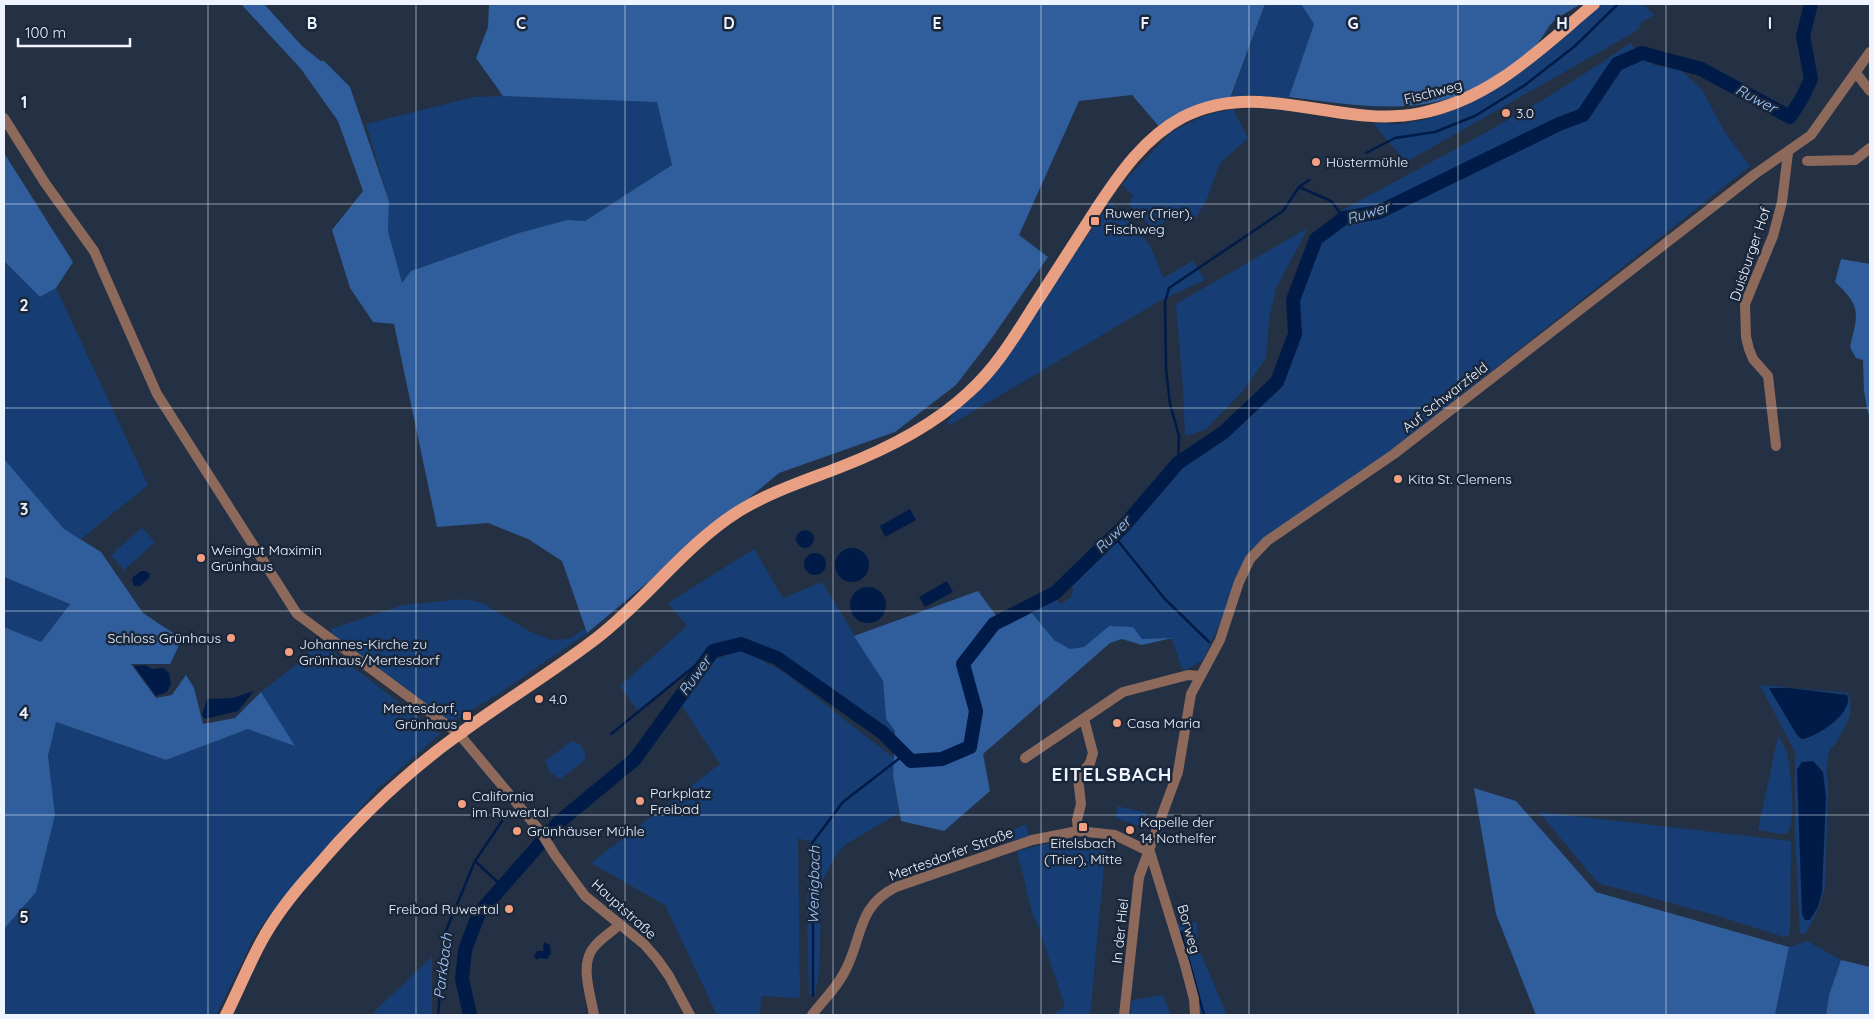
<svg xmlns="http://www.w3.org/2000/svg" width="1874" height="1019" viewBox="0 0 1874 1019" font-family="Quicksand,sans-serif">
<rect width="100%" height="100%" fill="#243144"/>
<!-- green -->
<path fill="#163e74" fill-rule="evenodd" d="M1265,4H1301L1314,24L1289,98L1248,95L1230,101Z
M1602,4H1643L1654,15L1639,24L1640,28L1624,38L1406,162L1373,123C1384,123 1397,125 1408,123C1486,109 1544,55 1602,4Z
M1630,43L1653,65L1681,70L1702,90L1724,131L1750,166L1396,447L1251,549L1236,576L1221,621L1203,660L1183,671L1172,639H1142L1132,627L1109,626L1084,647L1070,649L1054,640L1027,607L1052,594L1060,604L1072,597L1073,588L1066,583L1114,536L1178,463L1224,432L1277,382L1295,334L1293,300L1316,239L1344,219L1339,212C1435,159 1541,107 1630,43Z
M503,96L657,101L672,165L585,221L567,220L519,233L411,271L402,284L388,231L389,201L366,124L474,97Z
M1233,109L1248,138L1219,164L1207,199L1196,218L1182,207L1155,230L1129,205L1133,196L1122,184L1171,132L1204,116Z
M1111,202L1150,245L1163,278L1193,261L1205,280L1161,300L950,425L947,424L953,414L978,390Z
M1308,228L1276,288L1269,320L1266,358L1242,392L1205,430L1185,436L1183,388L1176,304Z
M4,261L40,297L56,288L148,485L81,539L64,529L4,459Z
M142,528L155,542L124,570L111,555Z
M754,549L783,598L822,582L883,681L886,719L895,731L894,744L883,733L777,658L741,644L713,651L639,712L620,686L687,626L668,603Z
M4,577L70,603L41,642L4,627Z
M465,599L482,603L529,631L551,640L569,639L585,629L587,633L501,692L453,721L447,719L332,634L331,629L403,605Z
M319,641L440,734L377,789L278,904L255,935L216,1015H4V929L36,892L55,815L48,756L56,722L166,760L248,729L294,745L261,692L300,662Z
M742,650L785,673L904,766L893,776L899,813L846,844L837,853L822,881L819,972L815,994H809L807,910L810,839L807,841L798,838L800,998L761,996L760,1015H717L665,905L591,863L720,764L680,703L713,660Z
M1760,685L1848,693C1856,715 1845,726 1834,746L1831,747C1827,759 1825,771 1828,784L1825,887L1819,907L1806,933L1800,934L1795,832V752ZM1769,688H1789L1847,695L1849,700L1816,734L1802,739L1797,735Z
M1778,736C1782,743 1787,750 1788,758C1791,773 1796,820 1788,833L1780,834L1758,830Z
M572,741C582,743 586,751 585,760L560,779L550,772L545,761Z
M1117,806L1146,813L1143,827L1116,818Z
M1539,812L1791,841L1790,935L1784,937L1718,916L1598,883Z
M1026,824L1029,836L1010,841L1007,833Z
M1075,837L1106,845L1090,1015H1052L1065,1006L1037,923L1033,916L1017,851Z
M1197,922V945L1227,1015H1202L1201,1013L1177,924Z
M1807,941L1841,960L1829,995L1826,1015H1775L1789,947Z
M432,957V1015H372L377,1009Z
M1163,995L1171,1015H1130L1132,1000Z"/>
<!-- forest -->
<path fill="#305d9c" d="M241,4H264L302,46L322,62L323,60L350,87L389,201L388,231L402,283L411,271L519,233L567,220L585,221L672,165L657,102L503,96L476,58L488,27L489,4H1265L1229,101L1162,130L1132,95L1079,101L1019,235L1048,257L989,342L956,385L895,432L779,473L587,633L562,561L528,539L488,523L437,527L394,324L373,322L350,288L332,230L363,191L338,121L301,69Z
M1301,4H1580C1572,10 1562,14 1554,21C1547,27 1543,38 1536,45C1530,52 1523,58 1516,63C1442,121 1376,108 1289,97L1314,24Z
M4,153L73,262L56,288L40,297L4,261Z
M1841,259L1870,264V416L1868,413L1864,391L1863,360L1856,358L1850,347C1858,313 1862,307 1835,282Z
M4,459L64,529L101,552L143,613L182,639L170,664H131L156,698L172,695L186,675L194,688L203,724L235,718L261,692L295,746L248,729L166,760L56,722L48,756L55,815L36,892L4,929V627L41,642L70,604L4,577Z
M978,591L1000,621L1027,607L1054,640L1070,649L1084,647L1109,626L1133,627L1142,639L1172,638L1142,645L1122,639L1110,643L983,754L990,791L944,831L901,821L893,776L895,731L886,719L883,681L854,636Z
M1474,788L1516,801L1596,892L1789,947L1775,1015H1536L1496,914Z
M1841,960L1870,967V1015H1826L1829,995Z"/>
<!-- water -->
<path fill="#001b47" d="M910,509L916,520L885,537L880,526Z
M796 539a9 9 0 1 1 18 0a9 9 0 1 1-18 0Z
M835 565a17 17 0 1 1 34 0a17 17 0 1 1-34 0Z
M804 564a11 11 0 1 1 22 0a11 11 0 1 1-22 0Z
M141,571H146L150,574L149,578L140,586H134L132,578Z
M947,581L953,592L925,607L919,597Z
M850 605a18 18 0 1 1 36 0a18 18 0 1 1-36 0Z
M145,665L152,669L163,668L169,673L171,684L167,692L156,696L134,666Z
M1769,688H1789L1847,695C1854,713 1817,737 1802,739L1797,735Z
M254,691L238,711L205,719L202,715L207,699L233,698Z
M1813,761L1823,772L1826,797L1822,892L1818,907L1810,920H1805L1802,914L1797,770L1802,762Z
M544,942L550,945L551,953L547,959L540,958L537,960L534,957L537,951H544L543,948Z"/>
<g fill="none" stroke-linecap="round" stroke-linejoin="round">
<!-- stream -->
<path stroke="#001b47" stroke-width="2.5" d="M1366,153L1395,138L1435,132L1475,116L1525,85L1575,46L1618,4
M1299,187L1331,201L1344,218
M1178,463L1179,436L1170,404L1166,369L1165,302L1169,288L1283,211L1299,187L1309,180
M1114,536L1164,598L1209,642
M611,734L713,651
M475,861L502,886
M1181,932L1204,1015
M813,996V912L810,879L812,843L843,802L905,754
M438,1015L445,933L475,861L502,821"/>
<!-- river -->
<path stroke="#001b47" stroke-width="14" d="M470,1015L462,979L465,950L479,913L559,822L635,759L713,651L741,644L777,658L883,733L911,761L942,759L970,747L976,711L963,664L994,624L1055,593L1123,527L1178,463L1224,432L1277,382L1295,334L1293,300L1316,239L1344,218L1379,212L1559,124L1583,115L1617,64L1642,53L1701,69L1790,117L1802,98L1811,79L1803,36L1811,4"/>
<!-- minor -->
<path stroke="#8d695b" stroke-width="10" d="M1856,73L1870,91
M4,118L45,183L94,251L157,394L297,614L459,734L540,831L555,855L585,896L644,944L657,959L669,976L690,1015
M1807,161L1855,160L1870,148
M1776,446L1768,376L1753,359L1749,349L1746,337L1745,304L1773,236L1782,202L1788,153
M1025,758L1123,692L1188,675L1199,676
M1078,831L1077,820L1081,804L1078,778L1090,763L1093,753L1084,719
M1150,852L1185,965L1194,999L1195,1015
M594,1015C591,996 579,964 594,947C601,938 612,932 620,924
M812,1015C823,1000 837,988 845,971C863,938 856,907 896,887L1032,840L1078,831L1115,835L1150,852
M1124,1015L1139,877L1178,772L1191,694L1220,640L1239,582L1250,559L1267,541L1394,454L1755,174L1811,135L1870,52"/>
<!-- major -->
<path stroke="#e89f82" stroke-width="12" d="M226,1015C238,991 248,966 261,942C275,916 294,892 314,870C357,819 404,774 458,735C504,701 553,672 598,637C648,598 685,545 739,511C770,492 804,481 838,468C885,450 932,427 969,392C996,368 1015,336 1034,306C1055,273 1076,241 1097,208C1120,173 1145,137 1183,117C1261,77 1340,130 1421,113C1492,99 1541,48 1594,4"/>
</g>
<!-- grid -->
<path fill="none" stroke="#edf4ff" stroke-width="1" stroke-opacity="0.55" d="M208,4V1015M416,4V1015M625,4V1015M833,4V1015M1041,4V1015M1249,4V1015M1458,4V1015M1666,4V1015M4,204H1870M4,408H1870M4,611H1870M4,815H1870"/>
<!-- markers -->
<g fill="#f2a07f" stroke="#1a273a" stroke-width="2">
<circle cx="1506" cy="113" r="5"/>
<circle cx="1316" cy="162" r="5"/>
<rect x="1090" y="216" width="10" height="10" rx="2.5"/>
<circle cx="1398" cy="479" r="5"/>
<circle cx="201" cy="558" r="5"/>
<circle cx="231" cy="638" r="5"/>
<circle cx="289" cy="652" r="5"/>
<circle cx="539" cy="699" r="5"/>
<rect x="462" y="711" width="10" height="10" rx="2.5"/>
<circle cx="1117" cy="723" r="5"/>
<circle cx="640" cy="801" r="5"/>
<circle cx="462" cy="804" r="5"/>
<rect x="1078" y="822" width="10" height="10" rx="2.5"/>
<circle cx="1130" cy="830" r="5"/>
<circle cx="517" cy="831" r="5"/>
<circle cx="509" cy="909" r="5"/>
</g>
<g text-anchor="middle" stroke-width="5" stroke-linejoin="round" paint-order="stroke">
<!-- street labels -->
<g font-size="14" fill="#edf4ff" stroke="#1a273a">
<text transform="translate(1433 92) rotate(-15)" y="5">Fischweg</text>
<text transform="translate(1750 254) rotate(-71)" y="5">Duisburger Hof</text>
<text transform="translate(1445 397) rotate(-38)" y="5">Auf Schwarzfeld</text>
<text transform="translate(951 854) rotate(-20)" y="5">Mertesdorfer Straße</text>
<text transform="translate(624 909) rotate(42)" y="5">Hauptstraße</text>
<text transform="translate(1189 929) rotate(74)" y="5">Borweg</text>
<text transform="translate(1120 931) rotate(-84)" y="5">In der Hiel</text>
</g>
<!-- poi labels -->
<g font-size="14" fill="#edf4ff" stroke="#1a273a" text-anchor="start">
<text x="1516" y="118">3.0</text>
<text x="1326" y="167">Hüstermühle</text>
<text x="1105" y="218">Ruwer (Trier),<tspan x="1105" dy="16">Fischweg</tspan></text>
<text x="1408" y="484">Kita St. Clemens</text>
<text x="211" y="555">Weingut Maximin<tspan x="211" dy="16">Grünhaus</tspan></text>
<text x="221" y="643" text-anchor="end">Schloss Grünhaus</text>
<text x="299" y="649">Johannes-Kirche zu<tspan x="299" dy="16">Grünhaus/Mertesdorf</tspan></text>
<text x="549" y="704">4.0</text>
<text x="457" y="713" text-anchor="end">Mertesdorf,<tspan x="457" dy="16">Grünhaus</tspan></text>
<text x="1127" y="728">Casa Maria</text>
<text x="650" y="798">Parkplatz<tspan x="650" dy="16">Freibad</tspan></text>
<text x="472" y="801">California<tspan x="472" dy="16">im Ruwertal</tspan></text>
<text x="1140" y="827">Kapelle der<tspan x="1140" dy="16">14 Nothelfer</tspan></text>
<text x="527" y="836">Grünhäuser Mühle</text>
<text x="1083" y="848" text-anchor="middle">Eitelsbach<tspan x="1083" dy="16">(Trier), Mitte</tspan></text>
<text x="499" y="914" text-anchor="end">Freibad Ruwertal</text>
</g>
<!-- water labels -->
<g font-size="15" font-style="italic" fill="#a3c8fe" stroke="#1a273a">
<text transform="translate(1756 99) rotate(28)" y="5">Ruwer</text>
<text transform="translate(1368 213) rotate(-17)" y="5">Ruwer</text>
<text transform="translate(1113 535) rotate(-46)" y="5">Ruwer</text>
<text transform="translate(695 676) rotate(-54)" y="5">Ruwer</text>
<text transform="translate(814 885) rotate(-89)" y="5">Wenigbach</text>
<text transform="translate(443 966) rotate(-83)" y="5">Parkbach</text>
</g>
<!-- district labels -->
<g font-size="19" font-weight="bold" letter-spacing="1" fill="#edf4ff" stroke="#1a273a">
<text x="1112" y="781">EITELSBACH</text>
</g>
</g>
<g font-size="16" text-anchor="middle" font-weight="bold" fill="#edf4ff" stroke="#1a273a" stroke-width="5" stroke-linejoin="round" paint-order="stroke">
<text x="312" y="29">B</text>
<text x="521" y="29">C</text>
<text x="729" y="29">D</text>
<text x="937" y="29">E</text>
<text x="1145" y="29">F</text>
<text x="1353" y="29">G</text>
<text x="1562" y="29">H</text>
<text x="1770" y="29">I</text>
<text x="24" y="108">1</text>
<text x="24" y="311">2</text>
<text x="24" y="515">3</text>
<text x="24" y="719">4</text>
<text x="24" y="923">5</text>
</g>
<!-- border -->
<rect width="1874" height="1019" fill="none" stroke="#edf4ff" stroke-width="10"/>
<!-- scale -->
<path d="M18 38v8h112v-8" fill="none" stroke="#edf4ff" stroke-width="2.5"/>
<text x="25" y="38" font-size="15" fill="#edf4ff" stroke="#1a273a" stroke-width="4" paint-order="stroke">100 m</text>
</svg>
